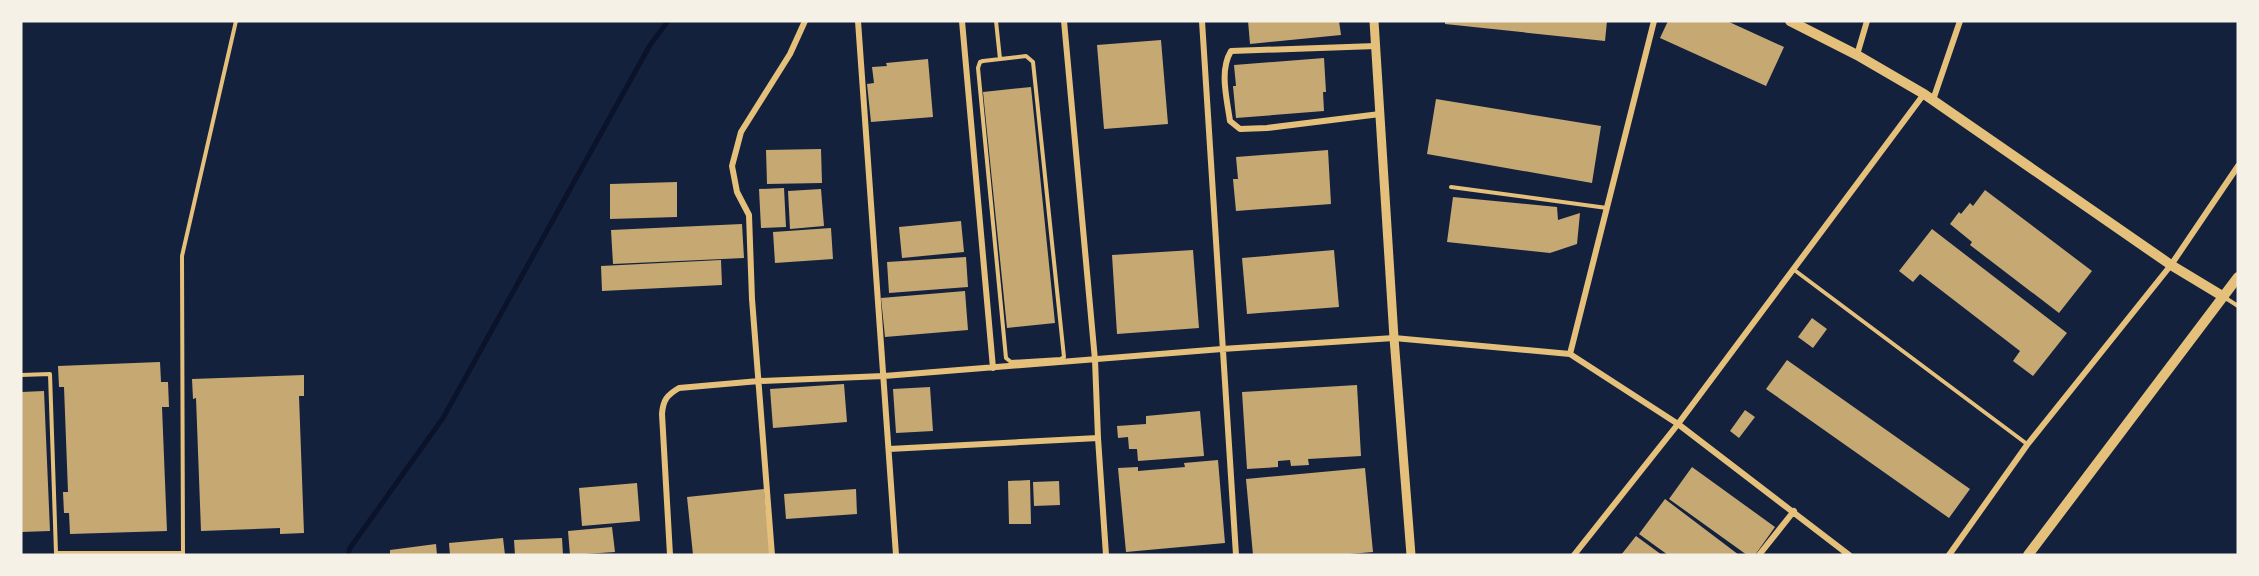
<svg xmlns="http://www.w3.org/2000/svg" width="2259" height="576" viewBox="0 0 2259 576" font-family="Rubik,sans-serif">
<rect width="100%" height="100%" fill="#14213d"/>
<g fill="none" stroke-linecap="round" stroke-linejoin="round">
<!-- stream -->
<path stroke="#0b132b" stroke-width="5" d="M348,555L350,548L443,418L650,45L668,21"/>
</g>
<!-- building -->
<path fill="#c6a872" d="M1248,21H1339L1341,35L1250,44Z
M1445,21H1607L1605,41L1445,24Z
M1668,21H1727L1784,47L1766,86L1660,38Z
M1161,40L1168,124L1104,129L1097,45Z
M1324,58L1326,92H1323L1324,111L1236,118L1233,86H1236L1234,65Z
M928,59L933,117L871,122L867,84L874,83L872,67L887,66L886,63Z
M1031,87L1055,323L1007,328L983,92Z
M1436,99L1601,126L1592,183L1427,154Z
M821,149L822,183L767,184L766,150Z
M1328,150L1331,204L1236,211L1233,179H1238L1236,157Z
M677,182V217L610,219V184Z
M784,188L786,227L761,228L759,189Z
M821,189L824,226L790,229L788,191Z
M1985,190L2092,271L2059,313L1970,245L1972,242L1950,224L1959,212L1961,214L1970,203L1973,206Z
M1453,197L1557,207L1558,220L1580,213L1577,244L1550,253L1447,242Z
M961,221L964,252L902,258L899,227Z
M742,224L744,258L613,264L611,230Z
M831,228L833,259L775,263L773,232Z
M1932,229L2067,333L2033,376L2013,361L2020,351L1920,274L1913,282L1899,271Z
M1193,250L1199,328L1117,334L1112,255Z
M1334,250L1339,307L1247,314L1242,258Z
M966,257L968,287L889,293L887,262Z
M721,260L722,285L602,291L601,266Z
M965,291L968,330L885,337L881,298Z
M1812,318L1827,329L1813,348L1798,337Z
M1787,360L1970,489L1949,518L1766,389Z
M160,362L161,382H168L169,407H162L167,531L70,534L69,513H64L63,492H68L64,387H59L58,366Z
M304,375V396H299L304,533L280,534V528L201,531L196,398L193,399L192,379Z
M844,384L847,422L773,428L770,389Z
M1357,385L1361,456L1308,459L1309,465L1291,466L1290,460L1278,461V467L1247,469L1242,392Z
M930,387L933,431L896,433L893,389Z
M44,391L50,531L21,532V392Z
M1745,410L1755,417L1739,438L1730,431Z
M1200,411L1204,456L1138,461L1137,449H1129L1128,437L1118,438L1117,426L1146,424V416Z
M1218,460L1225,543L1126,552L1118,468L1138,467V471L1185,467L1184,463Z
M1692,467L1775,527L1755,555H1747L1669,499Z
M1365,468L1373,552L1338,555H1253L1246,479Z
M1030,480L1031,524H1009L1008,481Z
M1059,481L1060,505L1034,506L1033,482Z
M637,483L640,521L582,526L579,488Z
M764,489L770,555H693L687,497Z
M856,489L857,514L786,519L784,494Z
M1665,499L1739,555H1668L1639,534Z
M612,527L615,552L570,555L568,531Z
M1636,536L1662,555H1621Z
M503,538L505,555H450L449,543Z
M562,538L563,555H515L514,540Z
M436,544L437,555H390V550Z"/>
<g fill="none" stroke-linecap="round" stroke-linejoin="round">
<!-- service -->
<path stroke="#e5c07b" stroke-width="4" d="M996,21L1000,59
M1026,56L1033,62L1064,357L1061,359L1011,362L1006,358L978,68L980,62L983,61Z
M1451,187L1607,208
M1793,269L2027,444
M2224,297L2238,306
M21,375L50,374L56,553H183
M183,555L182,256L236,21"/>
<!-- minor -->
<path stroke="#e5c07b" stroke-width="6" d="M858,21L896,555
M962,21L993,368
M1064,21L1095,360L1098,438L1106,555
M1202,21L1236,555
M1376,46L1231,51C1219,71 1227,99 1230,121L1240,129L1267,128L1380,114
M1857,55L1867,21
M1933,100L1960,21
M1570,354L1654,21
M889,449L1098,438
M670,555L662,414C663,400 667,395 679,388L759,381L884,376L1222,349L1394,338L1570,354L1678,424L1849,555
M772,555L752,299L749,215L737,192L732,166L741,132L790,54L805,21
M1574,555L1678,424L1924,94
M1759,555L1794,511
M1949,555L2027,445L2171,265L2238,166"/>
<!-- tertiary -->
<path stroke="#e5c07b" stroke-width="9" d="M1374,21L1394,338L1411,555"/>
<!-- secondary -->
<path stroke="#e5c07b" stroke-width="10" d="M1790,21L1857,55L1924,94L2171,265L2224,297
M2028,555L2238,277"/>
</g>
<!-- border -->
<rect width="2259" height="576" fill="none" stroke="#f6f1e7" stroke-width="45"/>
</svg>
